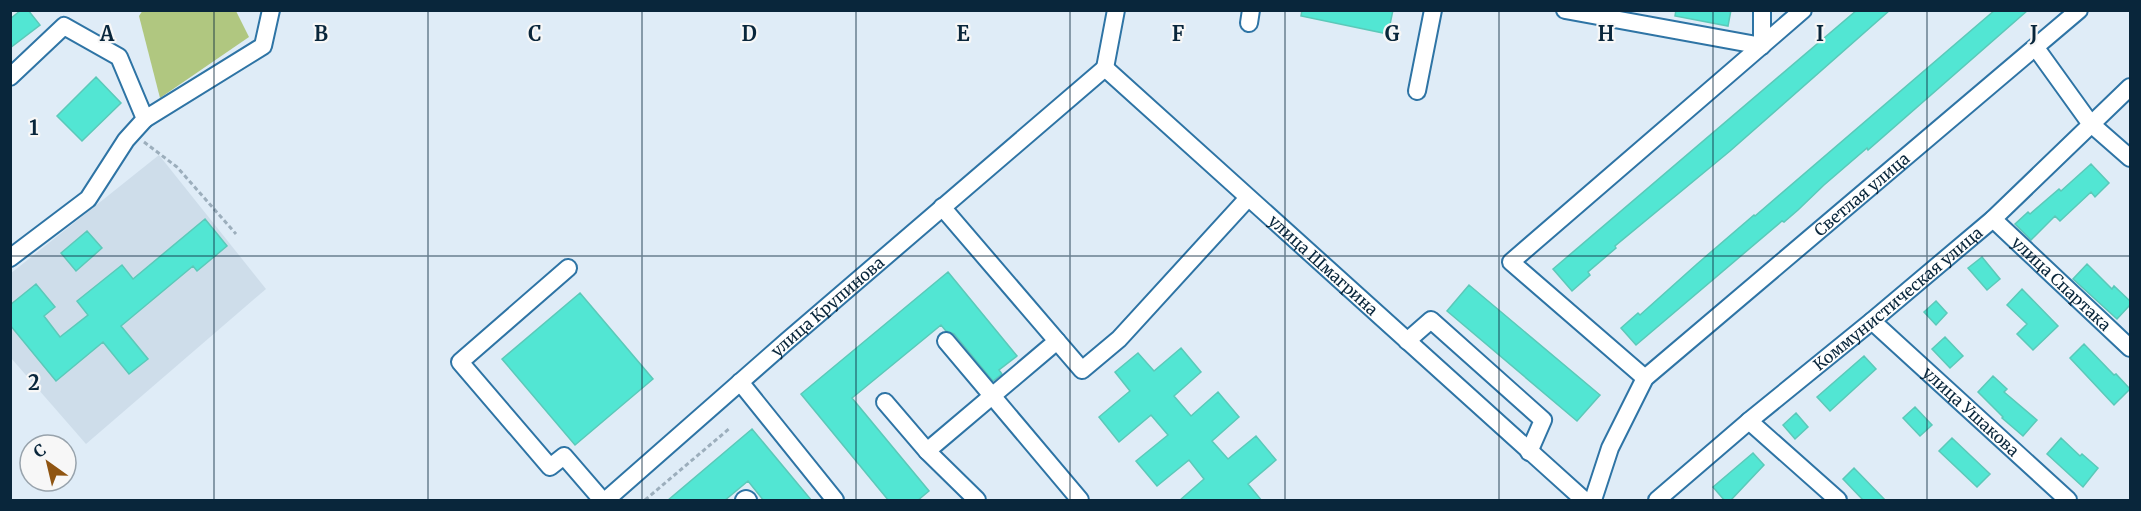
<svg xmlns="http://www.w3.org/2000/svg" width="2141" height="511" viewBox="0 0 2141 511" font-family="Merriweather,serif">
<rect width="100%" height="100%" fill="#dfecf7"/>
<!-- built -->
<path fill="#ceddea" d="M159,155L266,289L86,444L11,358L10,274Z"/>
<!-- green -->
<path fill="#b0c780" d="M143,10L236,11L249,37L160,98L139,16Z"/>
<!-- building -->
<path fill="#52e6d3" stroke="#5bc9b9" stroke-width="1.5" d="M21,10H28L40,25L10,48V19Z
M1302,10H1393L1388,34L1301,16Z
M1676,10H1731L1728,26L1675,16Z
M1857,10H1890L1730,151L1615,246L1616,248L1588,272L1590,275L1572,291L1553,269Z
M1995,10H2028L1868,150L1867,148L1824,185L1798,210L1784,222L1782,221L1636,345L1621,328L1638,313L1640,315L1697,264L1754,215L1755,216Z
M96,77L121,103L82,141L57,116Z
M2091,164L2109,183L2095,197L2091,192L2060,221L2055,216L2031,240L2015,224L2028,212L2030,214L2059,189L2061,191Z
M205,219L227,246L197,271L193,266L121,326L148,359L129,374L103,342L56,381L10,325V305L36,284L55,307L44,316L60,337L88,315L77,301L122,265L133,279Z
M87,231L102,248L76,271L61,253Z
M1982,257L2000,279L1987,290L1968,268Z
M2087,264L2112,289L2114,286L2130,301V305L2117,319L2073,279Z
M948,272L1017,356L999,370L1002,374L993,381L954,334L946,331L941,325L852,398L929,491L917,501H889L801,394Z
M1469,285L1600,395L1577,421L1447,311Z
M2022,289L2058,326L2033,350L2017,334L2027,324L2007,305Z
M580,293L653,379L575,445L502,359Z
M1936,301L1947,313L1936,325L1924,312Z
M1945,337L1963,356L1950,368L1932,349Z
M2084,344L2114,375L2116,374L2130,389L2114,405L2070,358Z
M1181,348L1201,372L1174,396L1191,416L1218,392L1239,417L1212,441L1228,459L1256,436L1276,460L1248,484L1262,501H1179L1204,479L1189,460L1157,486L1136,461L1168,435L1151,415L1119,442L1099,417L1130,391L1115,372L1138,353L1154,371Z
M1864,356L1876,369L1830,411L1817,397Z
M1993,376L2007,389L2004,392L2037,420L2023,436L2002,418L2003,417L1978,392Z
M1915,407L1932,425L1920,436L1903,418Z
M1796,413L1808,427L1795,439L1783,425Z
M752,429L812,501H764L748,481L724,501H667Z
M1952,438L1990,474L1977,487L1939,451Z
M2061,438L2080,456L2082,454L2098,468L2083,487L2047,454Z
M1753,453L1764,465L1730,501H1725L1713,487Z
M1854,468L1886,501H1864L1843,479Z"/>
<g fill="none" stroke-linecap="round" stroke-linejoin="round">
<defs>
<g id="minor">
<path d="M1565,10L1762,46V10"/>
<path d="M1249,23L1251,10"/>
<path d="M2036,48L2090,123L2130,158"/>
<path id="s1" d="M1105,68L1584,500"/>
<path d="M1105,68L1116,10"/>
<path d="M10,77L64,26L119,57L145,119L126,140L88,199L10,258"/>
<path d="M1417,91L1433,10"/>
<path d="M145,119L263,46L271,10"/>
<path d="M942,207L1057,341L927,451L977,500"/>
<path id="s2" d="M1993,219L2130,348"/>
<path d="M568,268L460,362L550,467L564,456L602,500"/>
<path id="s3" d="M1872,321L2068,500"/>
<path d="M946,341L1080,500"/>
<path d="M1057,341L1082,370L1119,339L1248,198"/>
<path d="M1407,341L1431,320L1543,420L1529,452"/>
<path d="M1645,378L1511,262L1803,10"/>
<path d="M740,382L835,500"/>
<path d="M885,402L927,451"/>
<path d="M1749,421L1838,500"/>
<path id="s4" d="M606,500L787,341L1105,68"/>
<path d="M744,500L746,499L748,500"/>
<path id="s5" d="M1593,500L1610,448L1645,378L2079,10"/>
<path id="s6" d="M1657,500L1749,421L1872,321L1993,219L2130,87"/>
</g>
</defs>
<!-- minor casing -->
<use href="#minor" stroke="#2e74a5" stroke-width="20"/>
<!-- path -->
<path stroke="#9caebc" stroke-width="3" stroke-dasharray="4.5 3" stroke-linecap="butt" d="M144,142L177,167L236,234
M645,500L730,428"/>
<!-- minor -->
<use href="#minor" stroke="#fff" stroke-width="16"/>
</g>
<!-- grid -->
<path fill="none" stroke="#09263b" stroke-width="1.5" stroke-opacity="0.55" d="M214,10V500M428,10V500M642,10V500M856,10V500M1070,10V500M1285,10V500M1499,10V500M1713,10V500M1927,10V500M10,256H2130"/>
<g text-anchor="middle" stroke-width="4.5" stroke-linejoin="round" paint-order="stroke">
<!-- street labels -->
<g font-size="16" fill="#09263b" stroke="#f7f7f7">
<text dy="6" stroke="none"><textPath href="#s5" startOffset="417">Светлая улица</textPath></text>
<text dy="6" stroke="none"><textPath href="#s1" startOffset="294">улица Шмагрина</textPath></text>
<text dy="6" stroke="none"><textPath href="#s2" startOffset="94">улица Спартака</textPath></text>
<text dy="6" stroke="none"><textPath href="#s6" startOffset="314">Коммунистическая улица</textPath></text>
<text dy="6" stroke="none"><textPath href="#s4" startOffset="294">улица Крупинова</textPath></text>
<text dy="6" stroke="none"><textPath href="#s3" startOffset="134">улица Ушакова</textPath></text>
</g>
</g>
<g font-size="20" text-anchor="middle" font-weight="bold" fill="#09263b" stroke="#f7f7f7" stroke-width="4.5" stroke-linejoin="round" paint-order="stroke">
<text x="107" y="41">A</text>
<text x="321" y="41">B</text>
<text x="535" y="41">C</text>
<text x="749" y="41">D</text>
<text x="963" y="41">E</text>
<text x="1178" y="41">F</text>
<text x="1392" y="41">G</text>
<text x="1606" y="41">H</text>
<text x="1820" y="41">I</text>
<text x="2034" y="41">J</text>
<text x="34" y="135">1</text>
<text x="34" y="390">2</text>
</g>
<!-- border -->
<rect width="2141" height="511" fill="none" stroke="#09263b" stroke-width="24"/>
<!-- north arrow -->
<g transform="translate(48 463) rotate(326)"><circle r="28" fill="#f7f7f7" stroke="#98a3ac" stroke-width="1.5"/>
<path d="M0-4.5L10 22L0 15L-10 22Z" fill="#8f5512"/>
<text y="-9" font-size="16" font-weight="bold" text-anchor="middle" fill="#09263b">С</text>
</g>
</svg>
